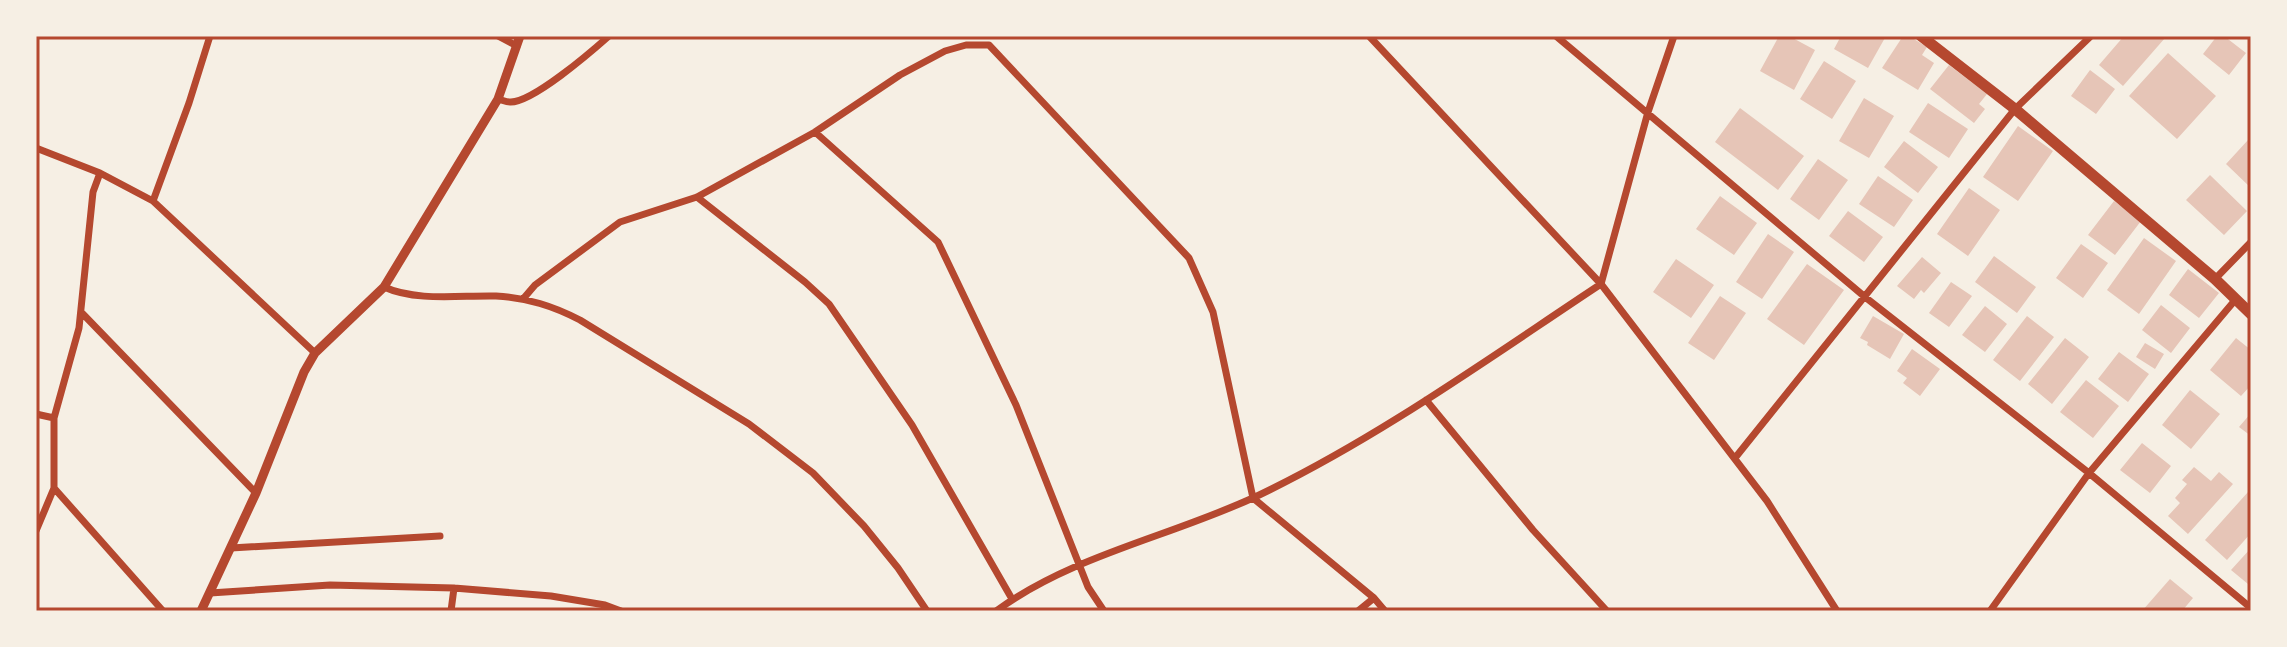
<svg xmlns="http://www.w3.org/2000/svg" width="2287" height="647" viewBox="0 0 2287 647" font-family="'Libre Baskerville',serif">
<rect width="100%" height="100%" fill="#f6efe4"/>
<!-- building -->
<path fill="#e6c5b7" d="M1779,36H1789L1815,50L1794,90L1760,71Z
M1841,36H1886L1868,68L1834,49Z
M1903,36H1909L1927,47L1922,55L1934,63L1918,90L1882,68Z
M2124,36L2165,38L2123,86L2099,65Z
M2217,36H2224L2246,53L2229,75L2203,54Z
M2168,53L2216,96L2177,139L2129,96Z
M1824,61L1856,81L1832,119L1800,99Z
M1949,65L1987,94L1979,104L1985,109L1974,123L1930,89Z
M2090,70L2115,89L2096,114L2071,96Z
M1864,98L1894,116L1869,158L1839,141Z
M1928,103L1968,129L1949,158L1909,132Z
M1740,108L1804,156L1778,190L1715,142Z
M2018,126L2053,151L2018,201L1983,177Z
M2248,140L2251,143V188L2226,164Z
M1904,141L1938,167L1918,193L1884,167Z
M1818,159L1848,180L1819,220L1790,199Z
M2210,175L2247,211L2224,235L2186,200Z
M1878,176L1913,200L1894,227L1859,204Z
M1969,188L2000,210L1968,256L1937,234Z
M1720,196L1757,223L1734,255L1696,229Z
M2114,201L2141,221L2115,255L2088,235Z
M1848,211L1883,237L1864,262L1829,236Z
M1768,234L1794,252L1762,299L1736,282Z
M2144,238L2176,261L2139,314L2107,290Z
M2081,244L2108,263L2083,298L2056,278Z
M1994,256L2036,287L2017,313L1975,282Z
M1922,257L1941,273L1924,293L1921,290L1914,299L1897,286Z
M1676,259L1714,285L1691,318L1653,292Z
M1807,264L1844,290L1804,345L1767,319Z
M2188,269L2219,293L2199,318L2169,295Z
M1951,282L1972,296L1949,327L1929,313Z
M1720,296L1746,313L1714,360L1688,343Z
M2161,305L2190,328L2171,353L2142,330Z
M1985,306L2007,324L1985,352L1962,335Z
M1873,316L1904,334L1890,359L1867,345L1868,342L1860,338Z
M2027,316L2054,337L2020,381L1993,360Z
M2065,338L2089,357L2052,404L2028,384Z
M2236,338L2251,350V385L2241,396L2210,370Z
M2145,343L2164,354L2155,369L2136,357Z
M1912,349L1940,369L1920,396L1903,383L1907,378L1897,371Z
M2119,352L2149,374L2128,402L2098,379Z
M2086,380L2119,406L2093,438L2060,412Z
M2190,390L2220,414L2191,449L2162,425Z
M2251,413V436L2239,427Z
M2142,443L2171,466L2150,493L2120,470Z
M2194,467L2211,481L2219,472L2233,484L2188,534L2168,516L2180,503L2175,498L2187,484L2182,480Z
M2248,492L2251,495V533L2227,560L2205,540Z
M2251,548V581L2248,584L2231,570Z
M2170,579L2193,598L2182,611H2142Z"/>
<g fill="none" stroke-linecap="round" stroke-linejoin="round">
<!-- minor -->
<path stroke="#b5482f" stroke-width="7" d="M498,36L517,46
M1369,36L1601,284L1767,501L1837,611
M1556,36L1865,297L2089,473L2251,608
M498,99C502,100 506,102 510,102C532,103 591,52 609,36
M815,132L938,242L1016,405L1088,587L1104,611
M36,148L100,173L153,201L315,353
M100,173L93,192L79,328L54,418V488L163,611
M697,197L805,282L829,304L912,425L1012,599
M153,201L189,103L210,36
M2215,279L2251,242
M1601,284L1648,112L1674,36
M384,287C417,302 461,295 496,296C528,298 553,306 580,320L749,424L813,473L864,526L898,568L927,611
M523,299L535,285L620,222L697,197L815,132L900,75L945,51L966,45H989L1189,258L1213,312L1253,498L1374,598L1385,611
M81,312L256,493
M1426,400L1533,530L1607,611
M36,414L54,418
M1735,458L2015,109L2091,36
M36,531L54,488
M231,548L440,536
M210,593L330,585L454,588L551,596L605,605L621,611
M451,611L454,588
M996,611C1073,555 1169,537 1255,497C1377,439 1489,358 1601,284
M1358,611L1374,598
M1990,611L2089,473L2236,299"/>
<!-- tertiary -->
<path stroke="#b5482f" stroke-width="9" d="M201,611L256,493L304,372L315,353L384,287L498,99L520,36"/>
<!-- secondary -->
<path stroke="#b5482f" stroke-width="11" d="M1921,36L2015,109L2215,279L2251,314"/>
</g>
<!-- border -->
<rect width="2287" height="647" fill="none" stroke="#f6efe4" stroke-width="76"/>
<rect x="38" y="38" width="2211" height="571" fill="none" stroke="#b5482f" stroke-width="3"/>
</svg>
